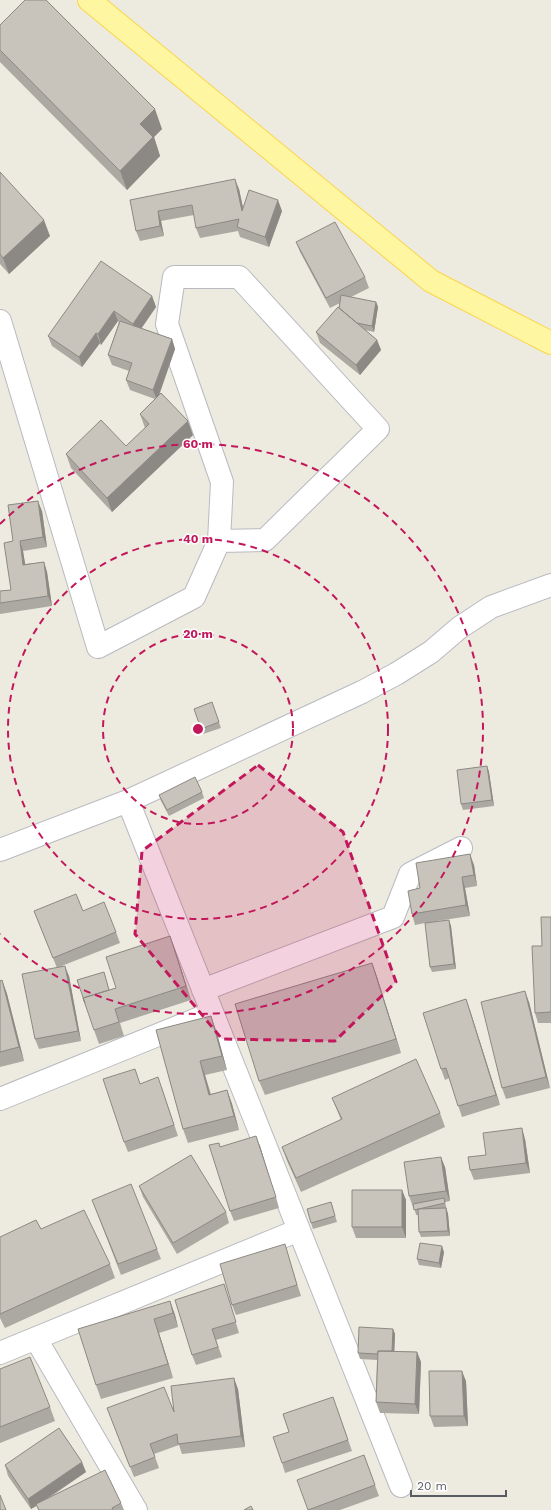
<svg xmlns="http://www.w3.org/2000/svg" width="551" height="1510" viewBox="0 0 551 1510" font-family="'Work Sans',sans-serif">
<rect width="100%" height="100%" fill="#edebdf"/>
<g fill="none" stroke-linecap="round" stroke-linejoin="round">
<defs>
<path id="minor" d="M0,321L98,647L194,597L219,541L222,482L167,324L174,277H239L378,429L265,540L219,541
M128,801L401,1486
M0,850L128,801L362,692L396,674L431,652L459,628L491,607L551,585
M203,990L393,917L410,874L461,848
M0,1099L212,1013
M36,1339L136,1510
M0,1353L299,1230"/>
<path id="major" d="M89,0L431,281L551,343"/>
</defs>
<!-- minor casing -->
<use href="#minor" stroke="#b8bac0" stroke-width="24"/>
<!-- major casing -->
<use href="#major" stroke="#fbd54a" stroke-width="24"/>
<!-- minor -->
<use href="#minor" stroke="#fff" stroke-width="22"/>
<!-- major -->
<use href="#major" stroke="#fff6a2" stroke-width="22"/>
</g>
<!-- wall -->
<path fill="#aca9a2" d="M0,25L162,129L154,137L160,156L127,190L0,62Z
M0,172L50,236L9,274L0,264Z
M239,189L243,208L282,211L269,247L240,237L238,231L200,238L196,228L194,215L161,221L164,236L140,241L136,231L130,200Z
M296,242L365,277L369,288L351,297L376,302L378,307L374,332L365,330L377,340L381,350L360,375L320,343L316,332L339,308L340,303L330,308L300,252Z
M152,296L156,307L141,328L172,339L175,349L159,396L193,435L112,512L71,468L66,454L126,446L145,428L140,414L155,399L130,390L126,380L129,371L112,365L108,355L119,322L118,321L101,345L100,343L82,367L52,346L48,336Z
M42,511L47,547L23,551L25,564L44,562L47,572L52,606L0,614V591L11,590L13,541Z
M212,702L221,728L203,734L194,709Z
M487,766L489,772L494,806L463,810L461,804Z
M202,792L204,798L169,816L161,801L159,795Z
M474,865L477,886L465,888L470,916L430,922L449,920L451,926L456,969L432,972L430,967L425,923L415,925L412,914L420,888Z
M34,911H83L116,932L120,943L59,967L69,976L81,1041L39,1049L35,1039L57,968Z
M551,917V1023H538L535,1013Z
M175,950L191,1000L120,1023L124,1036L99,1044L94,1030L104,972L109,990L116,988Z
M372,963L377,977L401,1053L265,1095L259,1081Z
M2,980L7,994L24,1061L0,1067V981Z
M466,999L500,1105L462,1117L449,1078L445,1080L441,1069Z
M529,1002L550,1088L506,1099L502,1088Z
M156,1030H216L227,1070L205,1075L211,1094L227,1090L232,1104L239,1130L188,1143L183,1129Z
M140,1083L162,1088L178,1136L128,1152L124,1142Z
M332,1098L440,1113L445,1127L301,1192L287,1161L282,1147L341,1120Z
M525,1139L530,1173L474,1180L470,1170L486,1155Z
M260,1146L279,1208L234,1221L230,1211L220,1147Z
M445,1167L450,1201L445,1202L448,1214L450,1236L421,1237L419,1232L418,1215H416L414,1207H413L409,1196Z
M139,1186L226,1212L229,1223L177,1254L143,1197Z
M402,1190L406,1200V1238H356L352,1227Z
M92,1200L157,1249L161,1259L121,1275Z
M331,1202L337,1222L313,1229L311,1223Z
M0,1237L110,1264L115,1278L5,1328L0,1318Z
M444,1252L441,1268L419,1265L417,1259Z
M288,1255L301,1296L236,1315L232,1305Z
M224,1284L239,1333L216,1340L222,1357L196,1365L192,1355Z
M170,1301L175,1315L178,1327L159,1333L173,1378L101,1399L96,1385Z
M393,1329L395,1334L394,1351L417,1352L421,1362L419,1414L380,1413L376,1402L377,1360L360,1359L358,1353Z
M0,1369L50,1407L55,1421L0,1443Z
M466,1381L468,1426L434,1427L430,1416Z
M238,1389L245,1447L182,1454L179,1445L154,1454L159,1468L134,1477L107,1408L174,1412Z
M337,1408L352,1451L285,1473L282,1463L289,1432Z
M364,1455L379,1496L340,1510H308Z
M5,1465L86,1472L49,1498L121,1503L124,1510H38L37,1506L31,1509L8,1476Z"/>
<!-- shaded-wall -->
<path fill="#8c8984" d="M155,109L162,129L154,137L160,156L127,190L120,171L140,124Z
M235,179L239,189L246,222L242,211Z
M278,200L282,211L269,247L265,237Z
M158,211L161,221L164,236L160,226Z
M44,220L50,236L9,274L3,258Z
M152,296L156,307L137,335L133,324Z
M376,302L378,307L374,332L372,326Z
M114,311L118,321L101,345L98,334Z
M96,333L100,343L82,367L79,357Z
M172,339L175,349L157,400L153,390Z
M377,340L381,350L360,375L356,365Z
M188,421L193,435L112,512L107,498Z
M38,501L42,511L47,547L43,537Z
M20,541L23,551L27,575L23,565Z
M44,562L47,572L52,606L48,596Z
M487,766L489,772L494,806L492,800Z
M470,854L474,865L477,886L474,875Z
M462,877L465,888L470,916L466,905Z
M449,920L451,926L456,969L454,964Z
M170,936L175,950L191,1000L186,986Z
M372,963L377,977L401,1053L396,1039Z
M65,966L69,976L81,1041L78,1031Z
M2,980L7,994L24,1061L19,1047Z
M525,991L529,1002L550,1088L546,1077Z
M466,999L470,1010L500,1105L496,1095Z
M211,1016L216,1030L227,1070L222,1056Z
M200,1061L205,1075L214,1109L209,1095Z
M227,1090L232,1104L239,1130L234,1116Z
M522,1128L525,1139L530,1173L526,1163Z
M256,1136L260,1146L279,1208L276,1197Z
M441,1157L445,1167L450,1201L446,1191Z
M402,1190L406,1200V1238L402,1227Z
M446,1208L448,1214L450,1236L448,1231Z
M442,1246L444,1252L441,1268L439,1263Z
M170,1301L175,1315L178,1327L173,1313Z
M154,1319L159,1333L173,1378L168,1364Z
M393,1329L395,1334L394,1361L392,1355Z
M417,1352L421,1362L419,1414L415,1404Z
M462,1371L466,1381L468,1426L464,1416Z
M234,1378L238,1389L245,1447L241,1436Z
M82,1462L86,1472L31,1509L28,1499Z"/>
<!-- building -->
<path fill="#c8c4bc" stroke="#8c8984" d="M25,0H46L155,109L140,124L153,137L120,171L0,50V25Z
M0,172L44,220L3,258L0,254Z
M235,179L242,211L249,190L278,200L265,237L237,227L239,219L196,228L192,205L158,211L160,226L136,231L130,200Z
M335,222L365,277L326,298L296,242Z
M101,261L152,296L133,324L114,311L98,334L96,333L79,357L48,336Z
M341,295L376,302L372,326L357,323L339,308Z
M338,307L377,340L356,365L316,332Z
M120,321L172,339L153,390L126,380L132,363L108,355Z
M161,393L188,421L107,498L66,454L101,420L126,446L149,424L140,414Z
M38,501L43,537L20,541L23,565L44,562L48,596L0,603V591L11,590L4,543L13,541L8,505Z
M212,702L219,722L201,729L194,709Z
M487,766L492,800L461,804L457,770Z
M195,777L202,792L167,810L159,795Z
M470,854L474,875L462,877L466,905L412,914L408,891L420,888L416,863Z
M76,894L83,911L104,902L116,932L53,958L34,911Z
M541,917H551V1012L535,1013L532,946H542Z
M449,920L454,964L430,967L425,923Z
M170,936L186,986L115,1009L119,1022L94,1030L83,998L116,988L106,957Z
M372,963L396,1039L259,1081L235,1004Z
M65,966L78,1031L35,1039L22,974Z
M104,972L109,990L83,998L85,1003L77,980Z
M2,980L19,1047L0,1052V981Z
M525,991L546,1077L502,1088L481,1002Z
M466,999L496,1095L458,1106L446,1068L441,1069L423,1013Z
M211,1016L222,1056L200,1061L209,1095L227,1090L234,1116L183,1129L156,1030Z
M416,1059L440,1113L296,1178L282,1147L342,1119L332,1098Z
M135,1069L140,1084L158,1077L174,1125L124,1142L103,1079Z
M522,1128L526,1163L470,1170L468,1157L486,1155L483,1133Z
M256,1136L276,1197L230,1211L209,1145L219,1143L220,1147Z
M191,1155L226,1212L173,1243L139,1186Z
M441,1157L446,1191L409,1196L404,1162Z
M131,1184L157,1249L118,1264L92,1200Z
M352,1190H402V1227H352Z
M444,1198L445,1203L414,1210L413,1204Z
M331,1202L335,1216L311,1223L307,1209Z
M446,1208L448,1231L419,1232L418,1209Z
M84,1210L110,1264L0,1314V1237L36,1220L41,1229Z
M420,1243L442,1246L439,1263L417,1259Z
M285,1244L297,1285L232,1305L220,1264Z
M224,1284L236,1322L212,1329L218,1347L192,1355L175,1300Z
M170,1301L173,1313L154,1319L168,1364L96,1385L78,1329Z
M359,1327L393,1329L392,1351H378L377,1354L358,1353Z
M378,1351L417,1352L415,1404L376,1402Z
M30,1357L50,1407L0,1427V1369Z
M429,1371H462L464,1416H430Z
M234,1378L241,1436L178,1444L177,1434L150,1444L155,1457L130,1467L107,1408L164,1387L174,1412L171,1386Z
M333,1397L348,1440L282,1463L273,1437L289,1432L283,1414Z
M59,1428L82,1462L28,1499L5,1465Z
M364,1455L375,1485L308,1510L297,1480Z
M105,1470L121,1503L112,1508L113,1510H39L36,1504Z
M0,1495L6,1510H0Z
M251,1506L253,1510H244Z"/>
<!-- marked area -->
<path fill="#c2185b" fill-opacity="0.2" stroke="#c2185b" stroke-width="3" stroke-dasharray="8 5" stroke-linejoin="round" d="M258,765L343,832L396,982L335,1041L222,1039L135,934L142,851Z"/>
<!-- distance rings -->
<g fill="none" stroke="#c2185b" stroke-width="2" stroke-dasharray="7 5">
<circle cx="198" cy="729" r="95"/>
<circle cx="198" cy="729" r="190"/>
<path d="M0 524A285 285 0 1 1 0 934"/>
</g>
<circle cx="198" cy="729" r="6" fill="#c2185b" stroke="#fff" stroke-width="2"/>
<g font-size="12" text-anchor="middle" font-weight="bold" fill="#c2185b" stroke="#fff" stroke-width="3" stroke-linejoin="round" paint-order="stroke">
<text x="198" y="448">60 m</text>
<text x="198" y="543">40 m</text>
<text x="198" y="638">20 m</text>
</g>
<!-- scale -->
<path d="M411 1490v6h95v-6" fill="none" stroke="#585c62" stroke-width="2"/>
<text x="417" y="1490" font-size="12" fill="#585c62" stroke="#ffffff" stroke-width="3" paint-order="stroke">20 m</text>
</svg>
